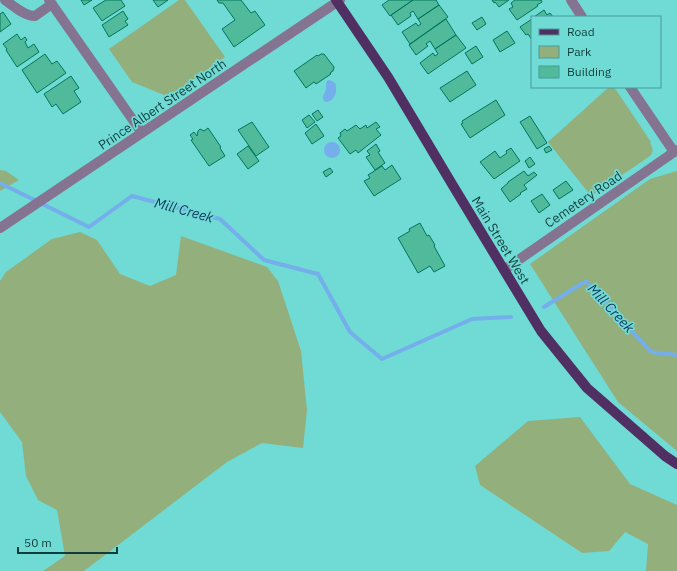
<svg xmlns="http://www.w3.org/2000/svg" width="677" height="571" viewBox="0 0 677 571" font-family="'IBM Plex Sans',sans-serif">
<rect width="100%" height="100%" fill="#70dad5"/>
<!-- green -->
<path fill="#93af7c" d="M179,0H185L225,57L169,97L132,82L109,49Z
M609,87H614L651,142L650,143C653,148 654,151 650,156L591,196L548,142Z
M0,170L6,171L19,180L0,191Z
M677,171V451L618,402L530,264L650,179Z
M80,232L97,240L120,274L150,286L176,275L181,236L267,267L278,281L301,351L307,410L303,448L262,443L227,462L84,571H43L65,556L57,510L38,500L26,476L22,442L0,412V281L6,272L52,239Z
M580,417L630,484L677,505V571H646L648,544L625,532L609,551L582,553L480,485L475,466L528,421Z"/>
<!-- water -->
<path fill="#74aeeb" d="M328,80L332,81L335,83C338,91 335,102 325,102L323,99V96L326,90V83Z
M324 150a8 8 0 1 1 16 0a8 8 0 1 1-16 0Z"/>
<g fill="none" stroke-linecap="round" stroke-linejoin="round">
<!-- stream -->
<path stroke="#74aeeb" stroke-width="4" d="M0,183L89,227L132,196L220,219L264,260L318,274L350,332L382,359L472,319L511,317
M544,307L586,281L651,352L677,355"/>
</g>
<!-- building -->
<path fill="#50ba9b" stroke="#00765d" d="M81,0H92L84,5Z
M106,0H121L125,6L102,21L93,8Z
M153,0H168L158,7Z
M217,0H241L251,13L255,11L265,25L234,47L222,29L235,20L223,3H219Z
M389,0H413L390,16L382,5Z
M413,0H436L439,5L418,19L413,11L410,13L411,16L398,25L391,15Z
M492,0H509L499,7L495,2L494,3Z
M515,0H541L542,2L537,5L538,6L517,20L509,9L513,7L511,3Z
M439,5L448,17L410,44L402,32L416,23L418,26L421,24L418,19Z
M544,10L547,15L550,13L553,17H534Z
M123,11L128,19L125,21L128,25L109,37L102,25Z
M3,12L11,24L0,32V14Z
M482,17L486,24L477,30L472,23Z
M446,19L456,35L435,49L430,41L426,44L428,46L416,55L409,45Z
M532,19V40L528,34L526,35L520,27Z
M507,31L515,43L500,52L493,40Z
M17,34L21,40L25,37L27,40L25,42L28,48L34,44L39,52L17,67L6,50L7,49L3,44Z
M456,35L466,48L428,74L420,63L433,53L435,56L438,54L435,49Z
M476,46L483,57L472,64L465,53Z
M45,54L52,64L57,61L66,73L37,93L22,70Z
M321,54H324L334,67L333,71L330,73L331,74L316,84L314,82L306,88L294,71L317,55L318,56Z
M467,71L476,85L450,102L440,88Z
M71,76L79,88L74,91L81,102L63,114L56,104L52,107L44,94Z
M496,100L505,115L470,138L461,124L463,123L462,121Z
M318,110L323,117L317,121L312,114Z
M309,115L315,122L307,128L302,120Z
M530,116L547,143L537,149L520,122Z
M252,122L269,147L256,156L238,130Z
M376,122L380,127L376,129L381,135L358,153L356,150L350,154L338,138L341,136L340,133L345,129L347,131L356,125L360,129L366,125L367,128Z
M316,124L324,136L312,144L305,133Z
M208,128L221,147L220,148L225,156L209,166L191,140L193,139L190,135L194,132L197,136L198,131L200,129L204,131Z
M376,144L380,151L378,152L385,163L375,170L366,157L370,155L367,151Z
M248,146L259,161L248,169L237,154Z
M549,146L552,150L546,153L544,149Z
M511,148L520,161L494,179L480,162L495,151L500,158L507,153L506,151Z
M530,157L535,164L529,168L525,161Z
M392,165L401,179L374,196L364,181L370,178L368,175L382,166L385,170Z
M330,168L333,172L326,177L323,172Z
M524,171L528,176L534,172L537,175L524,185L527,189L520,193L521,194L510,202L501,189L508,183V182Z
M566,181L573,190L559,199L553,190Z
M542,194L550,205L539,213L531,201Z
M420,223L427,236L429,235L435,245L434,246L445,266L434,272L430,266L418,273L398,238L410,231L409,229Z"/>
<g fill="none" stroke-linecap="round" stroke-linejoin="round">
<!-- minor -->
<path stroke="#857491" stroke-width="10" d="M5,0C14,6 24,16 35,16L52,4
M49,0L142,133
M571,0L582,17
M630,87L674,152
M0,228L340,0
M504,270L677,150"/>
<!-- major -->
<path stroke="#503063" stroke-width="10" d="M336,0L388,77L415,122L452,184L541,331L587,388L665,456L677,464"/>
</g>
<g text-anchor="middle" stroke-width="3.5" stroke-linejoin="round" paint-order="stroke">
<!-- street labels -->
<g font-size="13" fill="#0e3d3b" stroke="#70dad5">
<text transform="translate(162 104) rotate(-34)" y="5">Prince Albert Street North</text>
<text transform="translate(583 199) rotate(-34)" y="5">Cemetery Road</text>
<text transform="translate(501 240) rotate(59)" y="5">Main Street West</text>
</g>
<!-- water labels -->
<g font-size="14" font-style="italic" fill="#123a62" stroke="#70dad5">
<text transform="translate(184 210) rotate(15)" y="5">Mill Creek</text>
<text transform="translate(611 308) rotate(47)" y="5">Mill Creek</text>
</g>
</g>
<!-- legend -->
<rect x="531" y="16" width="130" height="72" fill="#70dad5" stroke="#499b97"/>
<rect x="539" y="29" width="20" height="6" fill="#503063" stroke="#499b97"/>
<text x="567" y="36" font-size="12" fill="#0e3d3b">Road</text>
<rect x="539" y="46" width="20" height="12" fill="#93af7c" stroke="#499b97"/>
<text x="567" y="56" font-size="12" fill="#0e3d3b">Park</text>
<rect x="539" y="66" width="20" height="12" fill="#50ba9b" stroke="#499b97"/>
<text x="567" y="76" font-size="12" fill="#0e3d3b">Building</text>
<!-- scale -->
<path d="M18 547v6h99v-6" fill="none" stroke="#0e3d3b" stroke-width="2"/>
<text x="24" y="547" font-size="12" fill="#0e3d3b" stroke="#70dad5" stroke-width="3" paint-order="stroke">50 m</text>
</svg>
